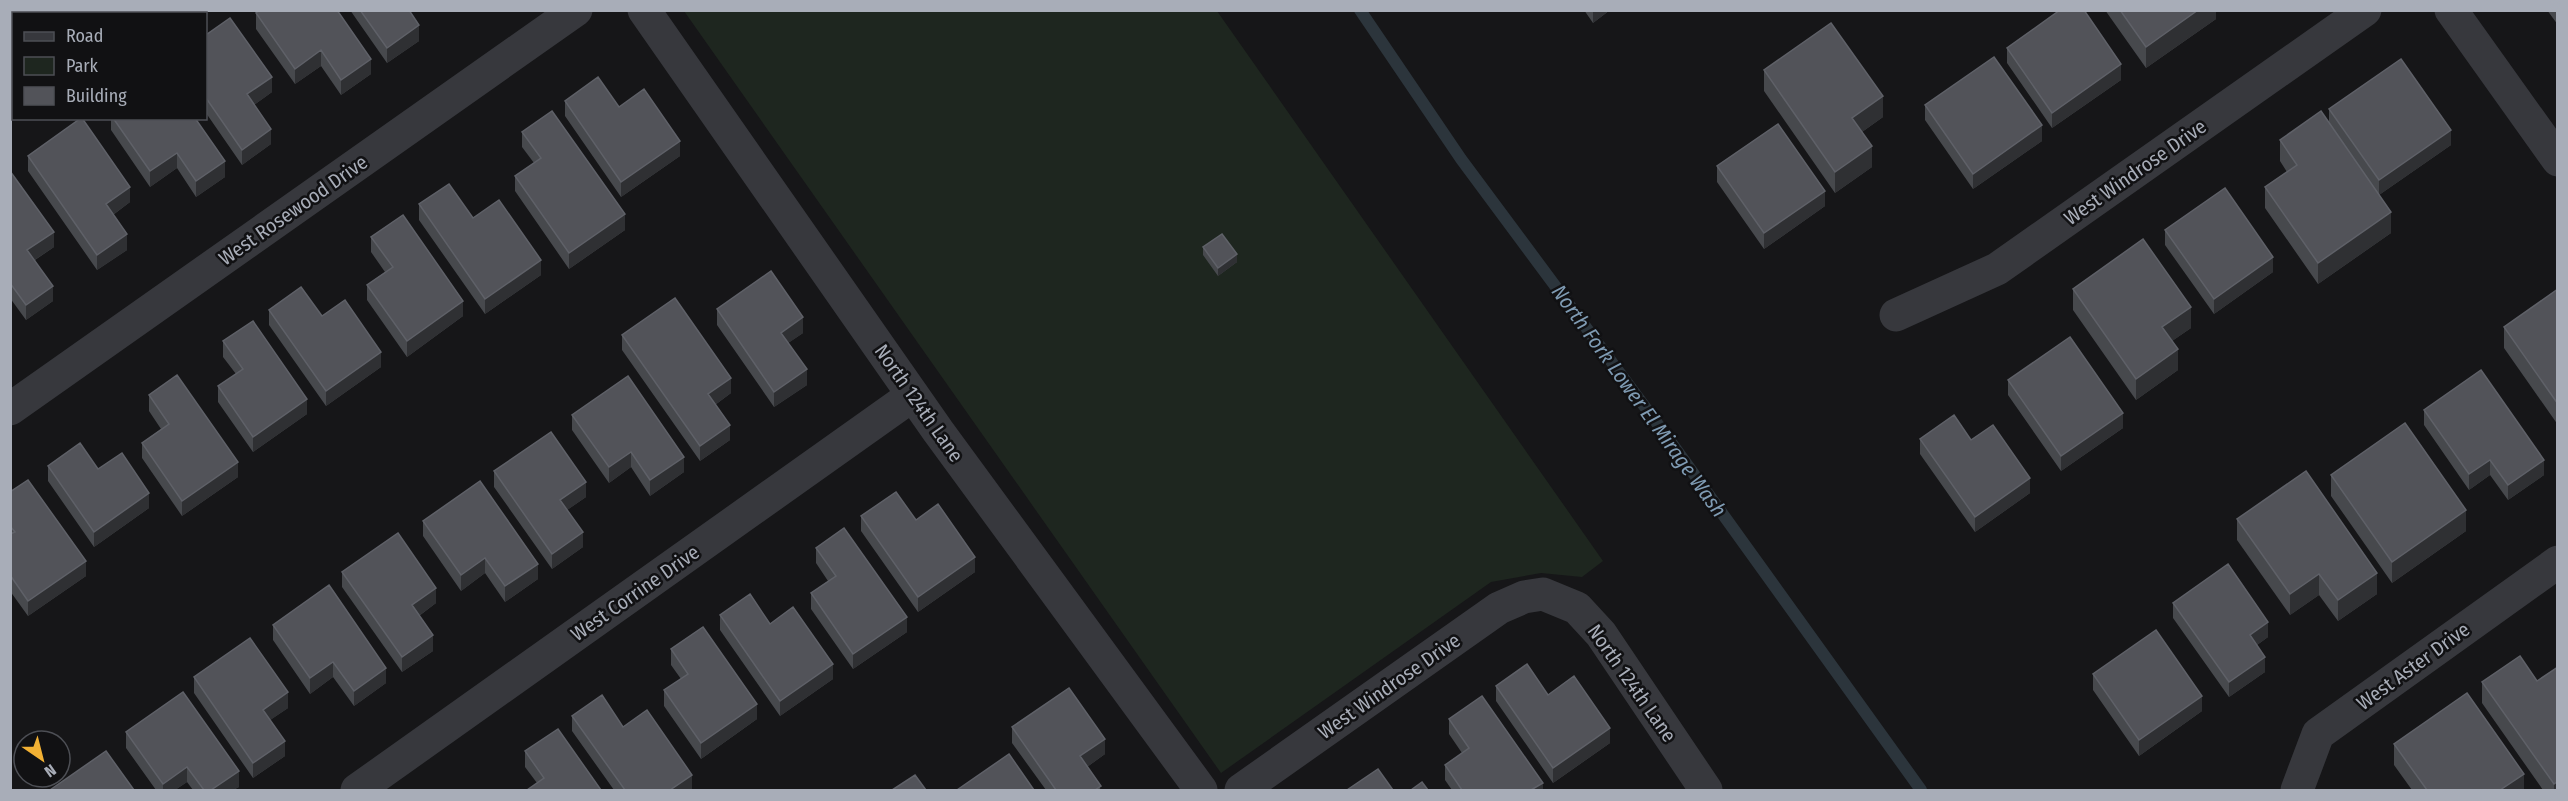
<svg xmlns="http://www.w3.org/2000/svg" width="2568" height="801" viewBox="0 0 2568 801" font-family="'Fira Sans Condensed',sans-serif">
<rect width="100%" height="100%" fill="#161618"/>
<!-- green -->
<path fill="#1e261f" d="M684,11H1217L1603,561L1582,577L1541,573L1491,582L1221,773Z"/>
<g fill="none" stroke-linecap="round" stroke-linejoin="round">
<!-- stream -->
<path stroke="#2c353c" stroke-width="12" d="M1360,10L1461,159L1668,438L1921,790"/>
<!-- minor -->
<path stroke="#37383d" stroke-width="33" d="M644,10L938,431L1201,790
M2451,10L2558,160
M1896,315L1997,269L2365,10
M10,409L576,10
M357,790L913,395
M1241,790L1499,608L1524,597L1543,594L1577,608L1601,634L1706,790
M2297,790L2318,734L2558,562"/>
</g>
<!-- wall -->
<path fill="#47494d" d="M350,10H409L419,41L387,63Z
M1584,10H1610L1593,23Z
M2105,10H2216V19L2146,68Z
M2547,10H2558V25Z
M256,13L371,74L341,95L321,66L295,84L256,29Z
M206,35L272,92L254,105L271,144L242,165L206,113Z
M2007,48L2121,80L2052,128L2007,63Z
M1764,70L1883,117L1862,132L1872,167L1835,193L1764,91Z
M565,101L619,107L680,156L621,197L565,116Z
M1925,105L2042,141L1973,189L1925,120Z
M2329,109L2451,145L2379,195L2391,233L2318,284L2265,208V187L2287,172L2280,161V140L2329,124Z
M111,118H195L225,177L196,197L177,168L150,187L111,130Z
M522,132L625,230L569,269L515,191V176L534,163L522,147Z
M28,156L130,202L113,215L127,250L97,270L28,171Z
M1717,166L1825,206L1764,249L1717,182Z
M10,171L54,247L35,260L53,301L26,320L10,298Z
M419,204L473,218L541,275L485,314L419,220Z
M2165,230L2273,272L2214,314L2165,245Z
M371,237L463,316L407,357L367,300V285L385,272L371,252Z
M1203,247L1237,262L1218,276L1203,255Z
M2073,289L2191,328L2172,341L2178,370L2136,400L2073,310Z
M2558,289V425L2504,348V327Z
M717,309L803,333L788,343L807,385L774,407L717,325Z
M269,310L322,316L381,367L326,406L269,325Z
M622,335L731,393L715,405L730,440L700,461L622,350Z
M223,341L307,414L253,452L218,402V386L236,374L223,357Z
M2008,380L2123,428L2061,471L2008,395Z
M149,395L238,477L182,516L142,458V443L161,429L149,411Z
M2424,410L2544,475L2508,500L2490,475L2469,490L2424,425Z
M572,415L684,472L650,496L631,467L609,483L572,430Z
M1920,439L1971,440L2030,493L1975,532L1920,454Z
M48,466L98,469L149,508L94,547L48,481Z
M494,471L586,497L567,510L583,547L552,569L494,487Z
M2331,475L2466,531L2392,583L2331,496Z
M10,492L86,576L28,616L10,591Z
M861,516L916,520L975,572L918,612L861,531Z
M2237,519L2377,594L2338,621L2319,595L2290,615L2237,540Z
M423,521L538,579L505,602L485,573L461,591L423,536Z
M816,548L907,632L853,669L811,609V593L828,581L816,563Z
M342,572L436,603L419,616L433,651L402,672L342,587Z
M2173,603L2268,637L2257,645L2265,672L2229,697L2173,618Z
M720,615L770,624L833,679L780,716L720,630Z
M273,625L386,683L354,706L333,677L310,694L273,640Z
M671,649L757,719L701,759L664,706V690L681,679L671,665Z
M2093,674L2202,711L2139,756L2093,690Z
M194,677L288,708L270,720L285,756L253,778L194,693Z
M2537,681L2558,790H2543L2482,703V682Z
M1496,686L1548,695L1610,743L1553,783L1496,701Z
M572,716L623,727L692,790H614L572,731Z
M1449,719L1543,790H1452L1445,780V765L1462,753L1449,734Z
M1012,727L1105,754L1087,767L1101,790H1046L1012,743Z
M126,732L239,787L233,790H193L187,782L175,790H156L126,748Z
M2394,744L2524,790H2412L2394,765Z
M525,751L601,790L537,783L525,767Z"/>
<!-- shaded-wall -->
<path fill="#2f3033" d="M27,10H35L30,14H27Z
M1593,10H1610L1593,23Z
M2198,10H2216V19L2146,68V47Z
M419,25V41L387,63V48Z
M321,50V66L295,84V69Z
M371,59V74L341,95V80Z
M2121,64V80L2052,128V113Z
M272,77V92L247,110V94Z
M1883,96V117L1852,139V118Z
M2042,125V141L1973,189V174Z
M271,129V144L242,165V150Z
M2451,130V145L2379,195V180Z
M680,141V156L621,197V182Z
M1872,146V167L1835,193V172Z
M177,153V168L150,187V171Z
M225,161V177L196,197V181Z
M130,187V202L106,220V204Z
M1825,191V206L1764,249V233Z
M2391,212V233L2318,284V263Z
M625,214V230L569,269V253Z
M54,232V247L27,265V250Z
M127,234V250L97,270V255Z
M1237,254V262L1218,276V268Z
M2273,257V272L2214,314V299Z
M541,260V275L485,314V299Z
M53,286V301L26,320V305Z
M463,301V316L407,357V341Z
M2191,307V328L2162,348V327Z
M803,317V333L781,348V333Z
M2178,349V370L2136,400V379Z
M381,352V367L326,406V391Z
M807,369V385L774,407V392Z
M731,378V393L708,410V394Z
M307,399V414L253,452V437Z
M2123,413V428L2061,471V456Z
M730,425V440L700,461V446Z
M631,452V467L609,483V467Z
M684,457V472L650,496V480Z
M2490,460V475L2469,490V474Z
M2544,460V475L2508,500V485Z
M238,462V477L182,516V501Z
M2030,478V493L1975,532V517Z
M586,482V497L560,515V500Z
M149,493V508L94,547V532Z
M2466,510V531L2392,583V562Z
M583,532V547L552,569V554Z
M975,557V572L918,612V597Z
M485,558V573L461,591V575Z
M86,561V576L28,616V601Z
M538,564V579L505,602V586Z
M2377,573V594L2338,621V600Z
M2319,574V595L2290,615V594Z
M436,588V603L412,621V605Z
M12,613V628L10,629V614Z
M907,617V632L853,669V654Z
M2268,622V637L2250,650V635Z
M433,635V651L402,672V657Z
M2265,657V672L2229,697V682Z
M333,662V677L310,694V678Z
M833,664V679L780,716V701Z
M386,668V683L354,706V691Z
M288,692V708L263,725V710Z
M2202,696V711L2139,756V740Z
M757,704V719L701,759V743Z
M1610,728V743L1553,783V768Z
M1105,739V754L1080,772V756Z
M285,741V756L253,778V763Z
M187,767V782L175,790H163V784Z
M239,771V787L233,790H211Z
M2524,774V790H2500Z
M692,775V790H670Z
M2558,781V790H2554V784Z
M1543,783V790H1531Z"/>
<!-- building -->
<path fill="#525359" stroke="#5f6168" stroke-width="1.5" d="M260,10H337L371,59L341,80L321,50L295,69L256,13Z
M360,10H409L419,25L387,48Z
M2060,10H2084L2121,64L2052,113L2007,48Z
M2120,10H2198L2146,47Z
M230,18L272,77L247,94L271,129L242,150L206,98V35Z
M1831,23L1883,96L1852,118L1872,146L1835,172L1764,70Z
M1994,57L2042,125L1973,174L1925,105Z
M2401,59L2451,130L2379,180L2329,109Z
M598,77L619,107L644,89L680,141L621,182L565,101Z
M552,111L625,214L569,253L515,176L541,158L522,132Z
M2321,111L2391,212L2318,263L2265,187L2297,165L2280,140Z
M81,118H82L130,187L106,204L127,234L97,255L28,156Z
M113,118H195L225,161L196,181L177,153L150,171Z
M1778,124L1825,191L1764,233L1717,166Z
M10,171L54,232L27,250L53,286L26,305L10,283Z
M449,184L473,218L499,200L541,260L485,299L419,204Z
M2225,188L2273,257L2214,299L2165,230Z
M403,215L463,301L407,341L367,285L393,267L371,237Z
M1222,234L1237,254L1218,268L1203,247Z
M2143,239L2191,307L2162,327L2178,349L2136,379L2073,289Z
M771,271L803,317L781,333L807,369L774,392L717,309Z
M301,287L322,316L345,300L381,352L326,391L269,310Z
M2558,289V404L2504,327Z
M675,298L731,378L708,394L730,425L700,446L622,335Z
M253,321L307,399L253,437L218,386L243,369L223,341Z
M2070,337L2123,413L2061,456L2008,380Z
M2481,370L2544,460L2508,485L2490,460L2469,474L2424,410Z
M177,375L238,462L182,501L142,443L169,424L149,395Z
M628,376L684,457L650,480L631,452L609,467L572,415Z
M1954,415L1971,440L1993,425L2030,478L1975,517L1920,439Z
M2405,423L2466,510L2392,562L2331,475Z
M551,432L586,482L560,500L583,532L552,554L494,471Z
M80,443L98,469L122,453L149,493L94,532L48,466Z
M2306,471L2377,573L2338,600L2319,574L2290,594L2237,519Z
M28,480L86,561L28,601L10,575V534L15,532L10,526V492Z
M480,481L538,564L505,586L485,558L461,575L423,521Z
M896,492L916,520L938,504L975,557L918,597L861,516Z
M844,528L907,617L853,654L811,593L836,576L816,548Z
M398,533L436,588L412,605L433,635L402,657L342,572Z
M2228,564L2268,622L2250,635L2265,657L2229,682L2173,603Z
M329,585L386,668L354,691L333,662L310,678L273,625Z
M750,594L770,624L793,607L833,664L780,701L720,615Z
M703,627L757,704L701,743L664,690L688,674L671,649Z
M2156,630L2202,696L2139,740L2093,674Z
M250,638L288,692L263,710L285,741L253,763L194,677Z
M2520,656L2537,681L2558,667V781L2554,784L2482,682Z
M1527,664L1548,695L1574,676L1610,728L1553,768L1496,686Z
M1069,688L1105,739L1080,756L1101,786L1095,790H1056L1012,727Z
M183,692L239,771L211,790H204L187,767L163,784L126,732Z
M2467,693L2524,774L2500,790H2427L2394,744Z
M602,695L623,727L647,710L692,775L670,790H625L572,716Z
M1482,696L1543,783L1531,790H1462L1445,765L1469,748L1449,719Z
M558,729L601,790H527L544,778L525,751Z
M106,751L134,790H50Z
M1009,754L1034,790H957Z
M1378,769L1393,790H1347Z
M915,775L926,790H892Z
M1422,782L1428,790H1411Z"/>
<g text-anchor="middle" stroke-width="5" stroke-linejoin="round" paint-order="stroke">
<!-- street labels -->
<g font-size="20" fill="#a8adb8" stroke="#111113">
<text transform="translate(2135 172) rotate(-35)" y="7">West Windrose Drive</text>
<text transform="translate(293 210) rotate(-35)" y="7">West Rosewood Drive</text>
<text transform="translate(919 403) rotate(55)" y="7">North 124th Lane</text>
<text transform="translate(635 593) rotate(-35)" y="7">West Corrine Drive</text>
<text transform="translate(2413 666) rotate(-36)" y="7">West Aster Drive</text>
<text transform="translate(1632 683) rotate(55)" y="7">North 124th Lane</text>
<text transform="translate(1389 686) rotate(-35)" y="7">West Windrose Drive</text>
</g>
<!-- water labels -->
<g font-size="21" font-style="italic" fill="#7f9bb3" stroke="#111113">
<text transform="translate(1639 401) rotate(54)" y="7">North Fork Lower El Mirage Wash</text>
</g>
</g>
<!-- border -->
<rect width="2568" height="801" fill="none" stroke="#a8adb8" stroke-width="24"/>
<!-- legend -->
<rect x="12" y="12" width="195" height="108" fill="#111113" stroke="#4d4f55" stroke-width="1.5"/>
<rect x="24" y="32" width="30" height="9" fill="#37383d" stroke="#4d4f55" stroke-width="1.5"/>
<text x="66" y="42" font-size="18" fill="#a8adb8">Road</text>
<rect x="24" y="57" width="30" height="18" fill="#1e261f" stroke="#4d4f55" stroke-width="1.5"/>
<text x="66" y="72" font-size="18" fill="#a8adb8">Park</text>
<rect x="24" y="87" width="30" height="18" fill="#525359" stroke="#4d4f55" stroke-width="1.5"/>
<text x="66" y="102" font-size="18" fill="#a8adb8">Building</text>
<!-- north arrow -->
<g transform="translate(42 759) rotate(145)"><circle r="28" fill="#111113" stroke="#4d4f55" stroke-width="1.5"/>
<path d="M0-4.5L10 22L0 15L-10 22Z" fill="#f2b134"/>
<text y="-9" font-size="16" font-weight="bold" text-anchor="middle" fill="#a8adb8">N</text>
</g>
</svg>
